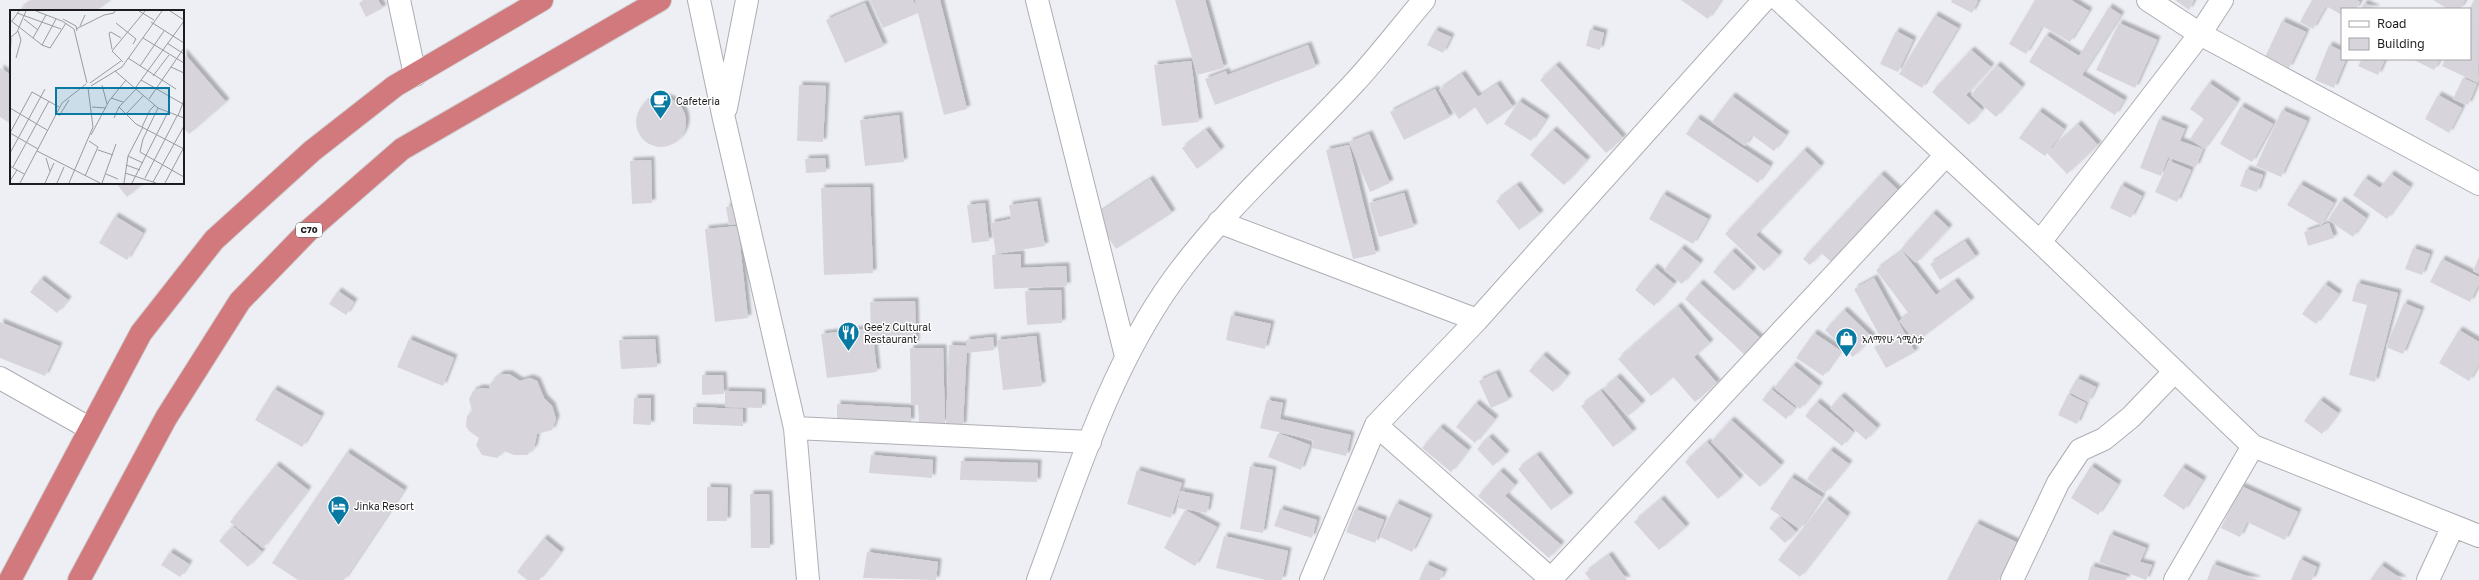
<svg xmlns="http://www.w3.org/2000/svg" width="2479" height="580" viewBox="0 0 2479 580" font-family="'Golos Text','Noto Sans Ethiopic',sans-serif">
<defs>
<filter id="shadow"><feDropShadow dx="3.5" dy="-3.5" stdDeviation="1" flood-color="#0004"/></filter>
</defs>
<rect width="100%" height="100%" fill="#eeeff5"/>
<!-- building -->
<path fill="#d7d5db" filter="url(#shadow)" d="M33,0H111L96,11H18Z
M364,0H378L383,8L366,17L359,3Z
M870,0H913L917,7L915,0H940L967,109L944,115L918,13L883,28Z
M1175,0H1205L1224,68L1197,75Z
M1681,0H1721L1708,19Z
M1952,0H1975L1978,1L1972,13L1951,2Z
M2035,0H2071L2089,11L2070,42L2042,26L2026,54L2009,44Z
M2175,0H2194L2189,10Z
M2312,0H2357L2360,2L2356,9H2342V15L2326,6L2313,29L2300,22Z
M2433,0H2465L2460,9H2448Z
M2474,0H2479L2478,83L2442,66L2445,59H2470V8Z
M865,3L884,46L845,63L826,20Z
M2364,3L2377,9H2361Z
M2109,7L2121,15L2082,75L2124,100L2115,115L2029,62L2046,35L2079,56Z
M1935,15L1958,28L1922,88L1899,74Z
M2282,21L2306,32L2289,68L2265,57Z
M2119,23L2157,40L2135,88L2096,70Z
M1590,29L1604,33L1600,50L1586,46Z
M1435,30L1451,37L1443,53L1427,45Z
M1896,31L1913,40L1898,72L1880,64Z
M1308,45L1316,67L1215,105L1205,79L1226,71L1227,75Z
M2329,45L2342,51V59H2346L2334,88L2315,80Z
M1971,50L1991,67L1966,95L1982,110L1969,125L1932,92Z
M183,52L226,102L189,134L183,127Z
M2362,59H2385L2378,75L2358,66Z
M2412,59H2440L2434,70Z
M1191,61L1199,122L1162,126L1154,65Z
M1556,65L1623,138L1606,153L1540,80Z
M1997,65L2022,87L1996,117L1971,95Z
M0,68L11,75V124L0,117Z
M1462,74L1478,97L1497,84L1513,107L1487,125L1475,107L1459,119L1439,90Z
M2463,78L2477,84L2468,105L2453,99Z
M2209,83L2237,102L2204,149L2190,139L2204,119L2190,109Z
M799,85L826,86L823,142L797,141Z
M1435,89L1450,117L1404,140L1390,112Z
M2438,95L2462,108L2449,133L2425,119Z
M1732,96L1786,135L1774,151L1752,135L1745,146L1712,122Z
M636 122a25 25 0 1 1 50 0a25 25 0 1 1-50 0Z
M1519,101L1546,119L1531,141L1504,124Z
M2241,106L2273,124L2252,162L2220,144Z
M2282,110L2307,121L2281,177L2256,166Z
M2039,111L2064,129L2045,156L2019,138Z
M899,115L904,162L865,166L860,120Z
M1697,118L1770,166L1758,183L1686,134Z
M2159,119L2185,129L2180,141L2203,149L2196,167L2168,157L2161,176L2140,168Z
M2078,124L2098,145L2067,174L2047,153Z
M1206,130L1221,150L1197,169L1182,148Z
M1553,130L1587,160L1564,185L1530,155Z
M1369,134L1390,183L1370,192L1349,142Z
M1349,145L1376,254L1353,259L1326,150Z
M1804,150L1821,166L1756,235L1779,255L1764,271L1725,234Z
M825,158L826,172L806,173L805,159Z
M651,160L652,203L632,204L630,161Z
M2169,161L2191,170L2177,202L2155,192Z
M2246,169L2263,175L2257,192L2240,186Z
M1881,174L1902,194L1836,266L1821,253L1810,265L1803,259Z
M2391,174L2410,187L2387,219L2353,195L2365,178L2380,188Z
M1150,179L1172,213L1116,249L1094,216Z
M116,183H144L127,197Z
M2300,184L2334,203L2321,225L2287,205Z
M1517,185L1540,214L1519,230L1496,201Z
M2121,185L2142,196L2131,218L2110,208Z
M870,187L873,273L824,275L821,188Z
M1404,193L1414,227L1379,237L1369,203Z
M1663,194L1708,219L1693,244L1649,219Z
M2341,200L2366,218L2353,237L2328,220Z
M1037,201L1045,246L996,254L991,223L1011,219L1009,205Z
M985,203L989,241L972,243L967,205Z
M739,205L742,223L729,225L726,207Z
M1933,213L1949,228L1916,263L1901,249Z
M115,216L143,233L127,260L99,243Z
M2329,223L2334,238L2308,246L2304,232Z
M738,226L748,318L715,322L705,229Z
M1965,241L1976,257L1940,280L1930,264Z
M1681,248L1700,263L1682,284L1664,270Z
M2413,248L2430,254L2422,275L2405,269Z
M1732,251L1753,271L1734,291L1713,272Z
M1902,251L1936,295L1955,281L1971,301L1916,342L1899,321L1909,314L1876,270Z
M1021,254V268L1066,266L1067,286L994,289L992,255Z
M2479,257V274L2473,271Z
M2442,259L2479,277V284L2470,302L2430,282Z
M1654,267L1674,284L1654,306L1635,290Z
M1874,278L1915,352L1886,368L1874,347L1883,342L1854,289Z
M41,279L68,300L57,313L30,292Z
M1700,283L1761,339L1746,356L1685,299Z
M2357,283L2398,293L2375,382L2349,375L2367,305L2352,301Z
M2325,284L2339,294L2316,324L2302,314Z
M1061,290L1062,323L1027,325L1025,291Z
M338,291L354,302L346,315L329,304Z
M915,301L916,344L874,345L877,372L827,378L821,334L871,328L870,302Z
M2404,303L2421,310L2403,354L2386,347Z
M1678,306L1710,343L1694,357L1717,383L1695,402L1673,377L1651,396L1618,359Z
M1844,310L1872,337L1853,357L1825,330Z
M1231,315L1271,324L1265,349L1226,340Z
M0,322L59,346L45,376L0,358Z
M2459,330L2479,342V364L2469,381L2439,363Z
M1814,333L1841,351L1823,376L1796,358Z
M1036,336L1042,386L1003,390L997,340Z
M993,337L994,350L967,353L966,340Z
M409,339L454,358L443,386L397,367Z
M655,339L657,367L621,369L619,340Z
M949,345L967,346L963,426L946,425Z
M910,348H943L945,423H919L918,405H911Z
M1543,355L1567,376L1553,392L1529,371Z
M1793,365L1819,386L1800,409L1774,388Z
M1496,373L1509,400L1491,408L1479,381Z
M501,374H509L520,381L530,378L537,381L544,398L552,406L556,419L552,430L537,434L534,448L527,455H514L504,451L497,458L482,455L476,445L479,438L469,431L466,426L467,416L472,411L469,399L473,391L480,388L489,389L491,382Z
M702,375H723L724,394L702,395Z
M1617,377L1642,404L1628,416L1603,389Z
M2077,378L2096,387L2088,402L2069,392Z
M274,389L321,416L302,447L255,420Z
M1771,389L1795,408L1786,419L1762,400Z
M725,391L762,392V408L725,407Z
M1601,391L1633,432L1613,447L1581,406Z
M2068,394L2086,403L2077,424L2058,415Z
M1841,396L1877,428L1866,440L1830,408Z
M634,398H651V425L633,424Z
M1267,400L1283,403L1280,419L1351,435L1346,456L1312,448L1313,440L1260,428Z
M2320,400L2338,413L2322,434L2304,421Z
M1817,402L1853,432L1842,446L1805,416Z
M1476,403L1495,419L1475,443L1456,427Z
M837,404L911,408V422L837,419Z
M693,407L743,409V426L693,424Z
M1731,420L1781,465L1760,487L1711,442Z
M1440,427L1468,450L1451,472L1422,448Z
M1278,433L1310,445L1301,470L1268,457Z
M1489,437L1506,454L1493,466L1477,449Z
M1707,442L1740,479L1718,499L1685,462Z
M1830,450L1849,464L1825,493L1807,479Z
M347,452L404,490L344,580H298L272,563Z
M871,455L933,460L932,478L869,473Z
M1537,455L1570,496L1551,510L1518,469Z
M961,461L1038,463L1037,482L960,480Z
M276,465L308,490L263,548L230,522Z
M1250,466L1273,470L1263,533L1240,529Z
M2091,466L2118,484L2098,515L2071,498Z
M2182,467L2203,480L2184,510L2163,496Z
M1137,470L1182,483L1171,518L1127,504Z
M1500,471L1515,485L1505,496L1561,545L1549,558L1478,496Z
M1791,477L1822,497L1800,529L1770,509Z
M2241,486L2298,512L2285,540L2247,522L2240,537L2221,528Z
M707,487L728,488L727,521H707Z
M1180,491L1210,497L1207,513L1177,508Z
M750,494H769L770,548H751Z
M1661,499L1686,527L1659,550L1634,522Z
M1826,499L1847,516L1800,577L1778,560Z
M1396,503L1429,518L1412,552L1380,537Z
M1280,509L1317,520L1312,538L1274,526Z
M1355,509L1384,520L1375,543L1346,532Z
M1185,510L1217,527L1195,566L1164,548Z
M1780,517L1796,532L1785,543L1769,528Z
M1976,523L2018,543L1999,580H1947Z
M233,526L262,552L248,567L219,541Z
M2110,534L2146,548L2140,562L2152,565L2146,580L2099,562Z
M1224,536L1288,551L1282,580H1266L1216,568Z
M544,538L561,552L539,580H527L517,572Z
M170,552L189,564L180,577L161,565Z
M867,552L938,562L936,580L863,578Z
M1609,555L1627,580H1590L1585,573Z
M2300,559L2317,567L2312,580H2291Z
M1426,564L1444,572L1440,580H1419Z
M2213,564L2258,580H2207Z
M2381,565L2403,580H2370Z
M2091,566L2127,576L2126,580H2088Z"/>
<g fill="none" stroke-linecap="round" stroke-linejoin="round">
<defs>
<path id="minor" d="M399,0L415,75
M699,0L724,119L795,428L808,580
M1037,0L1126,356
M1779,0L2040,242L2253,446L2479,536
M2148,0L2200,34L2479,184
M726,108L747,0
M1219,222L1477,320
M2040,242L2200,34L2222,0
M0,378L89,428
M1376,425L1552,580
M795,428L1090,442
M1551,579L1946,155
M1038,580C1076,478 1109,369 1173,280C1226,207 1294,148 1355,82C1379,56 1401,27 1424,0
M1311,580L1376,425L1477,320L1764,0
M2012,580L2058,483L2080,450L2104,439L2131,417L2175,371
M2175,580L2253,446
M2428,580L2453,526"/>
<path id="highway" d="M10,580L141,333L214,240L312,151L395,86L542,0
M79,580L166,418L240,301L309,230L402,149L660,0"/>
</defs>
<!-- minor casing -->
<use href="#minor" stroke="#adaeb3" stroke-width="24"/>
<!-- highway casing -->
<use href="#highway" stroke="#cdcdce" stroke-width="24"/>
<!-- minor -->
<use href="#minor" stroke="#fff" stroke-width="22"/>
<!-- highway -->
<use href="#highway" stroke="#d1797c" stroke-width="22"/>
</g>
<!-- icons -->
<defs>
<symbol id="cafe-pin" viewBox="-11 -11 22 30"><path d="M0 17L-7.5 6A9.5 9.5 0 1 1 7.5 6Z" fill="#0779a2" stroke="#fff"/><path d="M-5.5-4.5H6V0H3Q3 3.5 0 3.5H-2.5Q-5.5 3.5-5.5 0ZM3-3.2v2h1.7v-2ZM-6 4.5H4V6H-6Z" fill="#fff"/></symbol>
<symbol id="restaurant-pin" viewBox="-11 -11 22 30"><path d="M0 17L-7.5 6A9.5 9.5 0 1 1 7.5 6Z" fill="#0779a2" stroke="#fff"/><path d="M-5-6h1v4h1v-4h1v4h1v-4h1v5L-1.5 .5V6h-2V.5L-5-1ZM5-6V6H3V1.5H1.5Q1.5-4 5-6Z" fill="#fff"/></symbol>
<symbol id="shop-pin" viewBox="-11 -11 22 30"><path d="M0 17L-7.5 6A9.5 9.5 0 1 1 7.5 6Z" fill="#0779a2" stroke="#fff"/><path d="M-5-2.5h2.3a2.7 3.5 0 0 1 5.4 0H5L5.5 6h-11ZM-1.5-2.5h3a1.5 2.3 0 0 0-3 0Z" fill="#fff"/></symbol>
<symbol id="hotel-pin" viewBox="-11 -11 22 30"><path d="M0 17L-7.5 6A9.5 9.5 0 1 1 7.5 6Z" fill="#0779a2" stroke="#fff"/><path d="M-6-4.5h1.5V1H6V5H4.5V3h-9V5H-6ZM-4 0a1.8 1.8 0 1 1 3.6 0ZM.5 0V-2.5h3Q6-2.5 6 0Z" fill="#fff"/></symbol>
</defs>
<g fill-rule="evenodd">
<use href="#cafe-pin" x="648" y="88" width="25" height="34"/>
<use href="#restaurant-pin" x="836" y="320" width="25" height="34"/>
<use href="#shop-pin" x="1834" y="326" width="25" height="34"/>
<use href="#hotel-pin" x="326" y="494" width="25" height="34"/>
</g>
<g text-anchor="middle" stroke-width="3" stroke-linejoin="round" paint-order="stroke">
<!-- shield labels -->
<rect fill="#fff" stroke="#606062" stroke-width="1" x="296" y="223" width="26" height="14" rx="3"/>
<g font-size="9" font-weight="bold" fill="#1c1c1e">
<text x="309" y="233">C70</text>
</g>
<!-- poi labels -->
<g font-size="10" fill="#1c1c1e" stroke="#fff" text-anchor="start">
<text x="676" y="105">Cafeteria</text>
<text x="864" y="331">Gee'z Cultural<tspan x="864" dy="12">Restaurant</tspan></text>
<text x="1862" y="343">አለማየሁ ጎሚስታ</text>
<text x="354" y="510">Jinka Resort</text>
</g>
</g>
<!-- overview -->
<g transform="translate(10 10)">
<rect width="174" height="174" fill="#eeeff5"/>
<path fill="none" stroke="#9a9b9f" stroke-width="1" d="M26,1L52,11L64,19L77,73M129,1L144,10M160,1L174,10M7,3L51,19M14,9L28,20M53,9L66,16L67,21M0,10L32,35L40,38L56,13M2,11L9,1M141,12L174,33M106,13L126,29L123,34M70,16L75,5M66,19L94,5L104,3L105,1M0,28L7,22L16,1M23,28L36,5M133,28L174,53M157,33L174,44M32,35L46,9M102,39L99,23L101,22L111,28M6,48L11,30L8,21M118,48L166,79M0,52L1,28M113,52L102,41L135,1M130,56L154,21M161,57L174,63M105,61L148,98L174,108M143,66L159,45M131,70L173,94M80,73L111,51M92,75L97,94M81,76L112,57L152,1M126,77L174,11M101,88L113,92M139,89L174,38M82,97L96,98M109,97L126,114L174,139M0,98L37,120M148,98L133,129L130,142L174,167M116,104L134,85M49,106L59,90M168,106L174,90M104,108L109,97L127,78M132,117L140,100L145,95M0,123L22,82L49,97M0,123L28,139M81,125L99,91L116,70M88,140L103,145M27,141L90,173M0,143L35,79M118,146L133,153M36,148L40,161M116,155L130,160M0,156L14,164M3,157L39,91M115,163L146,173M96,164L108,169M75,166L88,137L79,131M135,168L167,106M0,171L7,160M143,172L174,116M10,173L52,93L76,74M35,173L44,153M47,173L54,157M59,173L83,117L78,78M92,173L106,134M114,173L118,146L133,117M122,173L158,102M155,173L174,137"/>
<path fill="#0779a2" fill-opacity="0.15" stroke="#0779a2" stroke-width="2" d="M46,78H159V104H46Z"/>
<rect width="174" height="174" fill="none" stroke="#1c1c1e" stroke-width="2"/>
</g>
<!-- legend -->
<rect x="2341" y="8" width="130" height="52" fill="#ffffff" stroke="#a4a4a5"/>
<rect x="2349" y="21" width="20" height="6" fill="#ffffff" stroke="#a4a4a5"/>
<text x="2377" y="28" font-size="12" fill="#1c1c1e">Road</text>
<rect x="2349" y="38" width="20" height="12" fill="#d7d5db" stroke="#a4a4a5"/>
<text x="2377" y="48" font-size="12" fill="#1c1c1e">Building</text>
</svg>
